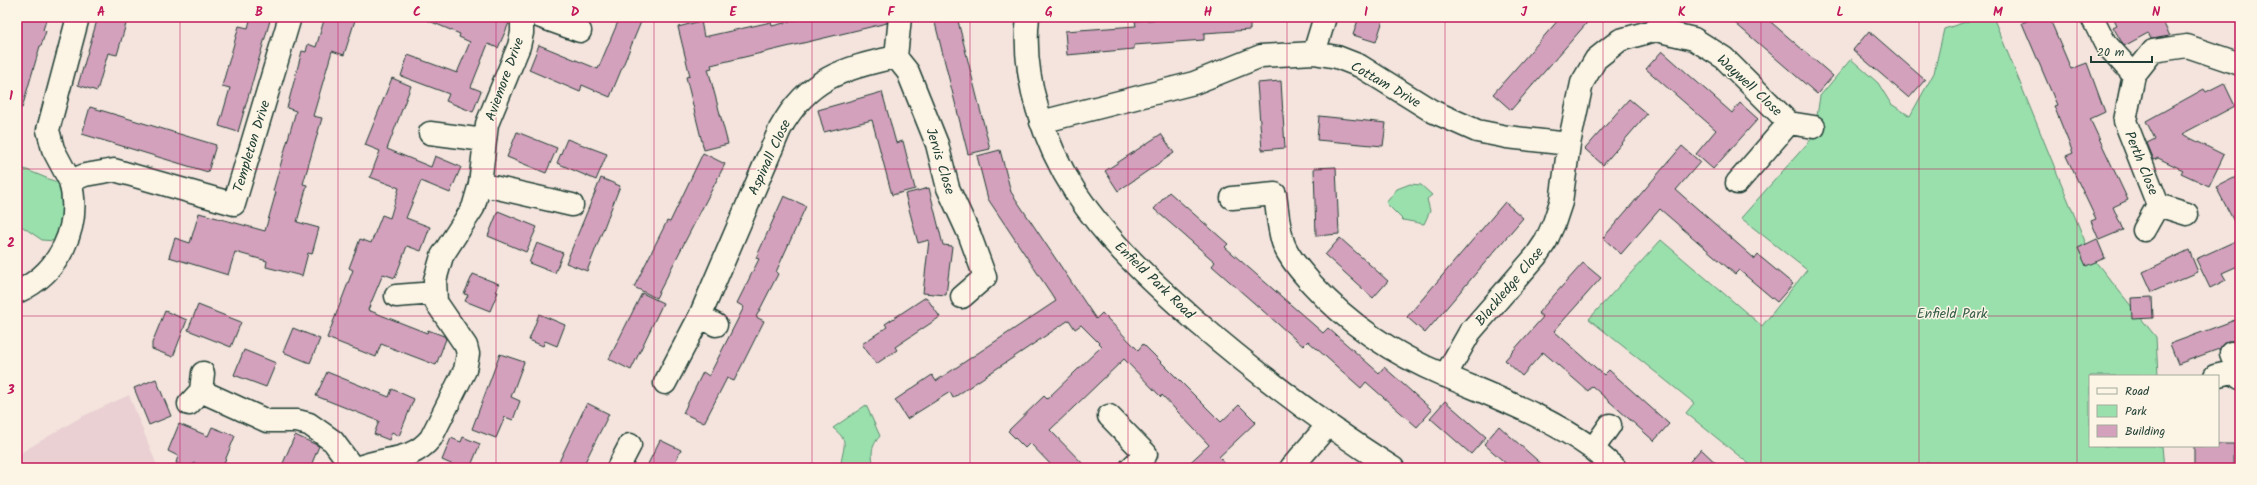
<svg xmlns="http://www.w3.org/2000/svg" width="2257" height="485" viewBox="0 0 2257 485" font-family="Kalam,sans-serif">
<rect width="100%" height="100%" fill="#f4e4dd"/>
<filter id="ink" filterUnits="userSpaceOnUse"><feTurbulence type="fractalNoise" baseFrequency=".025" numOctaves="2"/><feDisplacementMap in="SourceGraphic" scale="8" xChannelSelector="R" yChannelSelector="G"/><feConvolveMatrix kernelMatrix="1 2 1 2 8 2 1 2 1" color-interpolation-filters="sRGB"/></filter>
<g filter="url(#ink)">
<!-- built -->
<path fill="#ead0d3" d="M129,395L158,468H17V455L81,417Z"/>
<!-- green -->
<path fill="#9ae0ad" stroke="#5c8e70" d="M1981,17H1993L2091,256L2156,337L2158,376H2090V446H2162L2164,468H1932L1929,462L1916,468H1754L1686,413L1694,403L1589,319L1661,240L1762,326L1807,270L1741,218L1814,136L1820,96L1851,59L1878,83L1891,104L1910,116L1934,73L1944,29Z
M17,166L66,186L68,206L55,241L42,240L17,223Z
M1410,184L1421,185L1432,195L1427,199L1430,211L1424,224L1403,220L1386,203L1397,189Z
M866,405L880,436C871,446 870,455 875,468H844L841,463C844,444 849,441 833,428Z"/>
<!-- building -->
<path fill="#d4a1bd" stroke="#1f3d34" d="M17,17H47L43,30L46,31L41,46H40L22,108H17Z
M98,17H128L117,55L108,53L97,91L78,85Z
M251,17H271L238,132L219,126L230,88L222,86L239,26L248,28Z
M325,17H356L344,55L332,51L313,116L322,118L303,184L307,185L297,222L319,228L312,254L308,253L302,276L266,267L267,261L235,252L228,275L169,257L175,238L190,243L199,213L265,231L276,192L273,191L296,111L287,108L302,51L306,52L308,44L316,47Z
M420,17H494L509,23L498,48L488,44L471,87L481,91L473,112L446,101L449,94L401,76L408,55L457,73L470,42L459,37L460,34Z
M620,17H643L610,97L582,85L580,92L529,70L539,45L598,69Z
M808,17H887V23L711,65L712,68L708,69L728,144L704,150L686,77L690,76L678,27L701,21L704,37L771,22L772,26Z
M957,17L990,149L968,154L935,23Z
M1191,17H1250V30L1204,33V40L1134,45V49L1067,55L1065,31L1136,26L1135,21Z
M1359,17H1384L1376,42L1353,35Z
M1561,17H1592L1511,110L1493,94Z
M1728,17H1765L1833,76L1817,94Z
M2036,17H2049L2071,69L2087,63L2105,112L2090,119L2128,200L2113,207L2123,230L2099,240L2091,221L2096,219L2066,156L2073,153L2054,106L2057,105L2022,23Z
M2113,17H2178L2164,24L2170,36L2151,39L2148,33L2124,46L2113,27L2117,25Z
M1869,31L1925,80L1909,98L1853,50Z
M1662,51L1732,113L1740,103L1758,119L1713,169L1696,154L1716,130L1646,69Z
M392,78L411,86L387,149L431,167L435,156L461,167L450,193L421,181L406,218L430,227L421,251L407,246L395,278L383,274L368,310L427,333L428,330L444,336L446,339L436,365L381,344L376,357L327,338L353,270L349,268L360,239L371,243L382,215L390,218L399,188L370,177L380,151L365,145Z
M1281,81L1285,148L1262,150L1257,83Z
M2224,83L2235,106L2182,134L2224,155L2209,186L2181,173L2183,170L2158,158L2154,160L2147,143L2155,139L2146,121L2204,89L2206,92Z
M882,92L896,143L903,141L915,189L892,195L872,120L824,132L818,110Z
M1629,99L1647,114L1603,165L1585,149Z
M90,107L216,145L208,172L82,134Z
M1319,116L1386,123L1383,146L1317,140Z
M517,132L557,148L546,173L507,157Z
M1161,134L1174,153L1118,191L1105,171Z
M567,139L607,154L596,180L557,163Z
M1682,146L1700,162L1676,190L1755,259L1758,255L1793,284L1777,302L1739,270L1735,274L1660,209L1621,254L1603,238Z
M1000,150L1011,192L1096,319L1102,313L1138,350L1143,344L1221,422L1239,405L1256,422L1219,457L1229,468H1184L1209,445L1162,395L1161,397L1124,359L1050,430L1087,468H1054L1030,443L1025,448L1008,431L1044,396L1047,399L1102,346L1081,325L1075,329L1069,320L953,398L950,392L907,419L895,400L932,375L936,381L1056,301L988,199L977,156Z
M703,153L725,164L656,298L634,287L667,221L670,222Z
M1336,167L1339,234L1316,236L1314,168Z
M2240,175V233L2216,187Z
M601,178L620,186L587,271L566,263Z
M929,188L943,245L952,246L946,295L923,293L929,240L918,243L905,194Z
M1169,192L1228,244L1225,247L1323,333L1328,328L1379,373L1384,367L1432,410L1417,427L1366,382L1361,388L1308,341L1303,346L1212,266L1215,262L1154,209Z
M784,196L806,206L776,272L778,274L756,317L764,321L734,381L727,378L704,423L683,413L703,372L709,376L744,307L737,303L759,259L756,258Z
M1505,202L1523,218L1425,333L1407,317Z
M498,211L537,227L526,252L488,236Z
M1340,238L1388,281L1373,298L1325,255Z
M2097,239L2105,258L2086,266L2078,248Z
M2240,239V265L2222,273L2226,280L2210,288L2196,259Z
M537,243L563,253L555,273L529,263Z
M2189,250L2198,272L2152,292L2143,272Z
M1583,263L1601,278L1554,331L1604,375L1609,370L1669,424L1654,441L1592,386L1588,391L1543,352L1522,376L1505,360L1543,317L1538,313Z
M473,274L499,284L496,292H498L490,311L465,301L468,295L464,294Z
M642,293L663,303L631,370L609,359Z
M926,297L940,317L895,347L897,350L876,364L862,344L887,327L885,324Z
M2152,297L2153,318L2132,319L2131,298Z
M198,305L241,322L231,347L188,330Z
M165,311L187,320L173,357L152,349V343Z
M539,314L565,325L557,346L545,341L543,346L529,340Z
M2235,320L2240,335V344L2234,341H2227L2219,349L2178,364L2170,344Z
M293,328L320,339L310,363L283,352Z
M244,350L276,363L266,387L234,375Z
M500,354L524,362L511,397L520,401L513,420L505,417L496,438L472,429Z
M327,372L389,397L392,389L414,399L399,436L392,432L389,440L374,434L379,421L316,396Z
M156,379L171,416L149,425L134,388Z
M1445,401L1486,437L1471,454L1430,418Z
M587,403L609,414L582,468H556Z
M179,424L208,436L212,427L235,436L222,468H207L194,463L192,468H189L176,463L178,456L168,451Z
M1499,426L1511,437L1546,468H1511L1484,444Z
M295,435L319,446L310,468H281Z
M463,437L480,444L470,468H460L442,460L451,438L461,442Z
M660,440L681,450L672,468H646Z
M2218,444H2234V467L2194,466V446H2218Z
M1701,449L1721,468H1684Z"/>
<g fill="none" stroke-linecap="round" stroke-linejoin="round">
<defs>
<path id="street" d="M78,17L48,130L53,149L70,181L85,175L114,170L234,204L290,17
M541,17L580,31
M900,17L896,57L908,72L937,144L948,188L970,236L985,277L962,297
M2092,17L2105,43L2134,75
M1314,53L1325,17
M1041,122L1194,83L1261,56L1314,53L1337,57L1360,66L1432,111L1477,131L1507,137L1569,144
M430,133L484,140
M1737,183L1789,123L1814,127
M480,184L572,205
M1232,198L1275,194C1277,208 1278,224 1282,239C1286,255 1301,271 1312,284C1349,325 1395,355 1446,376C1497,398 1547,416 1593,449
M2158,205L2187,214
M2144,230L2158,205L2125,121L2134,75L2153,51L2187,46L2240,64
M17,292C60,273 82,226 70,181
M396,296L435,293
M700,316L780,129C807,79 843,68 896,57
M2231,353L2240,378
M1445,376L1470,332L1536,256L1546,241L1554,223L1561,202L1569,144L1582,83L1596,59L1620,40L1656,30L1694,39L1724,58L1789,123
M2215,376L2237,371
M665,383L700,316L716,325
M201,391L267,421H297L309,424L333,441L353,468
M189,404L201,391L203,373
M1109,416L1146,454L1131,468
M1610,425L1593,449L1615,468
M357,468C384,456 411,463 431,438L465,370L468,354L466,346L436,302L435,280L442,256L473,208L480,184L487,124L519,46L522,33V17
M618,468L630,445"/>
<path id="secondary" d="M1028,17C1021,78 1044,143 1076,193C1108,242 1154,284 1197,322C1259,375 1324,425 1393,468
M1291,468L1328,425"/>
</defs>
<!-- street casing -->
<use href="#street" stroke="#1f3d34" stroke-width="25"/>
<!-- secondary casing -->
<use href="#secondary" stroke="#1f3d34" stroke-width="25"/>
<!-- street -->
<use href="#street" stroke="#fcf5e5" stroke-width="22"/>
<!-- secondary -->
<use href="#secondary" stroke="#fcf5e5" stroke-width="22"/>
</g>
</g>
<!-- grid -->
<path fill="none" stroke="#c2185b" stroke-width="1" stroke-opacity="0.55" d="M180,17V468M338,17V468M496,17V468M654,17V468M812,17V468M970,17V468M1128,17V468M1287,17V468M1445,17V468M1603,17V468M1761,17V468M1919,17V468M2077,17V468M17,169H2240M17,316H2240"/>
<g text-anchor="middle" stroke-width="3" stroke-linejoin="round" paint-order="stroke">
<!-- street labels -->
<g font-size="14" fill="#1f3d34" stroke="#fcf5e5">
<text transform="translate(504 79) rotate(-70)" y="5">Aviemore Drive</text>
<text transform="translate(1386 84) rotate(30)" y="5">Cottam Drive</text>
<text transform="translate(1750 85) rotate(43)" y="5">Waywell Close</text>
<text transform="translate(251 146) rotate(-73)" y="5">Templeton Drive</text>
<text transform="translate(769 157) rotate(-65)" y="5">Aspinall Close</text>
<text transform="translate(941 161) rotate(73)" y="5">Jervis Close</text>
<text transform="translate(2142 163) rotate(68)" y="5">Perth Close</text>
<text transform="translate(1155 280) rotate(44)" y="5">Enfield Park Road</text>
<text transform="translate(1509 286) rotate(-50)" y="5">Blackledge Close</text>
</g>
<!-- park labels -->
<g font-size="14" fill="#385e4c" stroke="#fcf5e5">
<text x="1952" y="318">Enfield Park</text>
</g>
</g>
<!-- margin -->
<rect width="2257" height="485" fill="none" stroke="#fcf5e5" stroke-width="44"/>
<!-- legend -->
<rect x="2089" y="375" width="130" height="72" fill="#fcf5e5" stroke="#a4ab9e"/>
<rect x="2097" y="388" width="20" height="6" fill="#fcf5e5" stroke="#a4ab9e"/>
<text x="2125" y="395" font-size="12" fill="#1f3d34">Road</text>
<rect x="2097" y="405" width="20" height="12" fill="#9ae0ad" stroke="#a4ab9e"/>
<text x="2125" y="415" font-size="12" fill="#1f3d34">Park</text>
<rect x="2097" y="425" width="20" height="12" fill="#d4a1bd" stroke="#a4ab9e"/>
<text x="2125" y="435" font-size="12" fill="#1f3d34">Building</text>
<!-- scale -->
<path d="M2091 56v6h61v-6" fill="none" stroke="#1f3d34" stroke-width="2"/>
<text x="2097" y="56" font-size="12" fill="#1f3d34" stroke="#fcf5e5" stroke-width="3" paint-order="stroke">20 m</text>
<rect x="22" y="22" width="2213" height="441" fill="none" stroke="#c2185b" stroke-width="1.5"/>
<g font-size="13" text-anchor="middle" font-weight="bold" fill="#c2185b">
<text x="101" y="16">A</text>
<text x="259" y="16">B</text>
<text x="417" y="16">C</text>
<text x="575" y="16">D</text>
<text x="733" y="16">E</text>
<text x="891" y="16">F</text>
<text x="1049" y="16">G</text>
<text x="1208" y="16">H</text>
<text x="1366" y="16">I</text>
<text x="1524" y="16">J</text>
<text x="1682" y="16">K</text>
<text x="1840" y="16">L</text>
<text x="1998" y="16">M</text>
<text x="2156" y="16">N</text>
<text x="11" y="100">1</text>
<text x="11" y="247">2</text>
<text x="11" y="394">3</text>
</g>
</svg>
